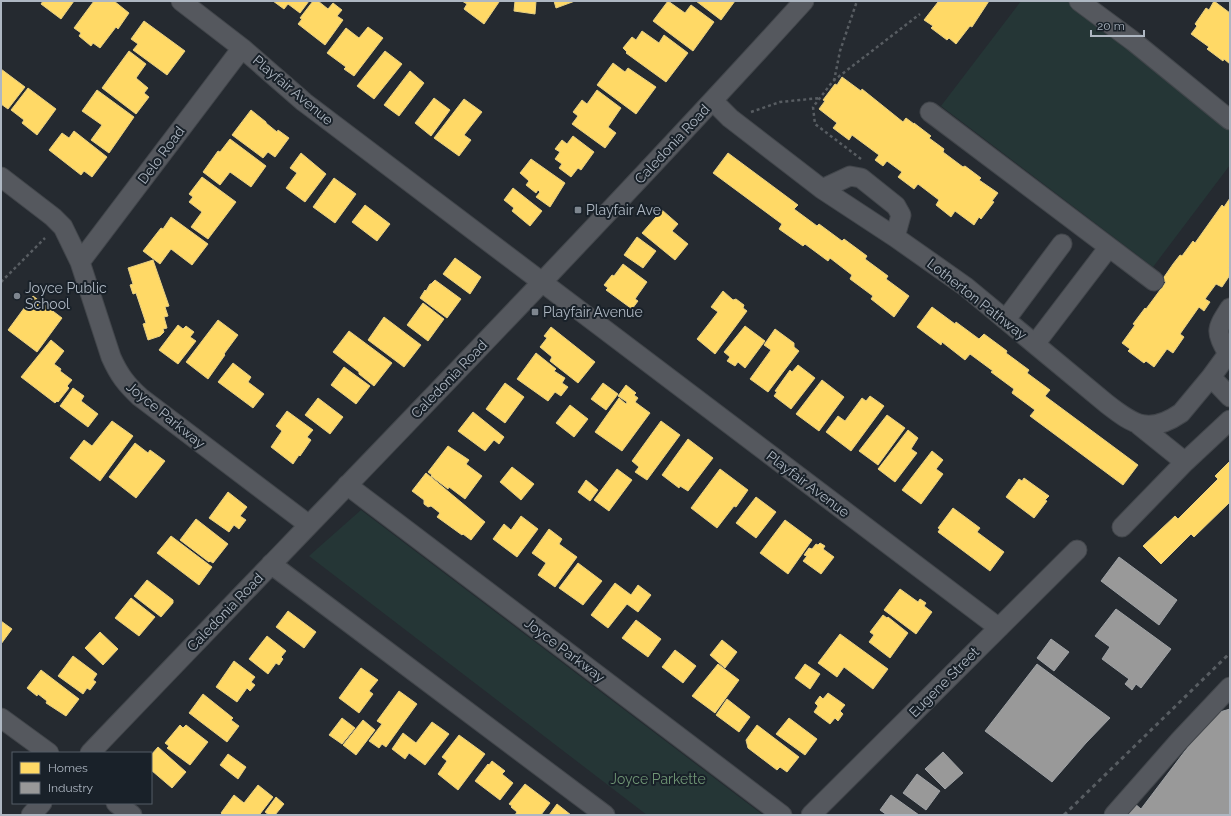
<svg xmlns="http://www.w3.org/2000/svg" width="1231" height="816" viewBox="0 0 1231 816" font-family="Raleway,sans-serif">
<rect width="100%" height="100%" fill="#252a30"/>
<!-- green -->
<path fill="#253636" d="M1021,1H1076L1230,118V165L1153,267L941,106Z
M361,510L763,815H647L309,556Z"/>
<!-- homes -->
<path fill="#ffd966" stroke="#e7cf82" d="M43,1H74L61,19L41,4Z
M94,1H114L129,13L118,29L116,27L100,48L93,43L91,46L79,36L81,33L74,28Z
M273,1H309L300,13L288,4L284,9Z
M313,1H318L328,9L333,3L342,10L337,16L343,20L325,45L298,24L302,19L300,18Z
M462,1H498L499,2L484,24L464,9L467,4Z
M515,1H536L535,14L514,11Z
M554,1H575L556,8Z
M668,1L685,13L691,5L714,22L693,51L653,21Z
M696,1H735L721,20Z
M937,1H989L972,27L970,26L956,44L949,38L947,40L931,28L933,26L924,20L938,2Z
M1214,1L1230,13V64L1224,59L1223,61L1207,49L1209,47L1191,34L1197,26L1195,24L1206,8L1209,10Z
M144,21L185,51L167,75L133,50L138,44L131,39Z
M368,27L383,38L354,76L344,69L346,67L327,53L346,28L359,38Z
M642,31L659,43L664,35L688,53L666,82L626,53L627,52L623,48L632,37L636,40Z
M129,51L146,64L136,78L148,88L144,93L149,97L136,114L102,88Z
M385,51L402,64L374,99L357,86Z
M613,63L625,72L628,68L656,87L636,114L597,85Z
M1,69L25,87L8,109L1,104Z
M410,71L424,83L399,116L384,105Z
M842,77L861,91L862,89L903,122L906,118L914,124V123L931,136L929,138L944,149L943,152L963,167L965,166L981,178L979,180L998,193L992,201L994,202L981,219L979,217L974,225L955,211L951,217L936,205L939,200L918,184L914,189L898,177L902,172L887,161L883,166L875,160L879,155L852,135L849,140L833,128L837,123L819,109L825,101L823,100L835,84L837,85Z
M28,88L56,109L37,135L22,123L24,120L11,110Z
M97,90L134,117L109,153L91,140L102,125L82,111Z
M597,90L621,108L608,127L616,133L605,148L572,124L578,116L573,112L582,100L587,104Z
M434,98L450,110L431,136L415,123Z
M464,99L482,112L464,135L471,140L459,156L434,138Z
M251,110L266,122V123L277,132L278,130L289,138L275,157L268,152L263,158L232,135Z
M74,131L107,157L92,177L84,171L81,175L49,150L62,133L69,138Z
M573,136L594,152L581,170L578,168L571,177L559,168L562,164L555,159L560,152L555,149L562,140L567,144Z
M230,139L266,166L251,187L230,172L220,185L203,172L218,151L220,152Z
M301,153L326,174L305,202L286,188L297,173L290,168Z
M728,153L798,205L794,209L817,226L819,224L842,241L844,239L867,256L865,259L888,276L886,279L909,296L894,317L871,299L873,296L850,279L852,275L830,258L828,261L805,244L803,246L779,229L782,224L713,173Z
M531,159L565,183L550,207L536,197L540,192L538,190L536,193L526,185L529,181L520,173Z
M202,177L236,202L208,239L191,227L202,212L189,202L193,197L189,194Z
M334,178L356,194L335,223L313,207Z
M513,188L542,211L530,226L512,211L514,208L504,200Z
M1230,198V266L1229,268L1230,269V275L1222,287L1216,284L1205,299L1210,302L1204,311L1199,307L1180,334L1184,337L1173,353L1167,349L1154,367L1146,361L1144,363L1128,351L1130,349L1122,343L1135,325L1133,324L1145,308L1146,309L1166,282L1162,280L1173,264L1180,255L1182,256L1193,241L1195,243L1222,205L1224,207Z
M365,205L390,224L377,241L352,222Z
M662,210L678,224L672,231L688,244L675,260L642,233Z
M171,217L208,244L192,265L171,249L160,264L143,251L161,228L163,229Z
M637,237L656,251L643,268L624,255Z
M455,258L481,277L470,294L443,274Z
M153,260L169,306L165,307L168,316L164,317L167,328L163,329L164,332L160,336L148,340L143,324L146,323L136,293L133,294L130,285L133,284L128,268Z
M623,264L647,282L635,299L638,301L632,309L606,290L608,288L604,285L612,275L614,276Z
M435,280L461,299L447,318L420,298L425,290L426,291L430,284H431Z
M723,291L733,300L736,299L744,305L743,308L747,311L715,354L697,339L718,312L711,307Z
M33,296L62,318L37,352L8,330Z
M423,303L444,319L428,341L407,325Z
M932,307L955,324L956,322L979,339L984,334L1007,351L1006,353L1029,370L1027,373L1050,390L1045,396L1138,465L1123,485L1030,416L1035,410L1012,393L1014,389L991,372L993,371L970,354L965,360L942,342L941,345L917,327Z
M384,317L421,345L404,367L368,340Z
M218,320L238,335L224,354L225,355L208,379L186,362Z
M178,325L183,329L186,326L194,332L190,337L196,341L178,364L159,350Z
M745,326L765,341L745,368L738,362L735,366L727,361L730,357L724,352Z
M551,327L595,362L578,383L550,361L552,357L540,347L547,338L544,336Z
M775,329L794,343V347L799,351L768,392L750,379L771,350L764,345Z
M349,331L392,363L374,386L359,374V372L333,352Z
M51,340L64,351L54,364L61,369L60,371L72,380L67,386L69,388L58,402L57,401L55,403L21,377Z
M536,353L556,369L554,371L565,378L562,383L568,387L561,396L555,392L548,401L517,379Z
M233,363L251,377L248,382L264,394L253,408L218,382Z
M798,365L815,378L791,409L774,396L777,392L775,391L790,370L792,372Z
M344,367L370,386L356,404L331,385Z
M822,380L844,397L819,431L796,414Z
M505,383L524,397L505,423L486,409Z
M603,383L618,394L606,410L591,399Z
M626,385L636,393L634,395L638,398L635,402L650,413L622,451L595,432L619,398L626,404L627,402L618,396Z
M73,388L84,396L81,401L98,414L88,427L60,406Z
M870,396L884,406L851,451L826,432L838,416L845,421L862,398L866,401Z
M318,398L343,417L330,434L305,415Z
M570,405L588,419L574,437L556,423Z
M287,411L313,430L307,437L311,440L300,456L299,455L293,464L271,447L282,431L276,426Z
M473,412L504,437L499,444L494,440L485,451L458,431Z
M887,415L905,428L878,465L859,451Z
M112,421L133,436L100,481L70,458L84,440L92,446Z
M661,421L680,435L647,480L635,472L639,467L632,461Z
M908,430L918,438L911,449L917,453L895,482L878,469Z
M688,439L713,458L688,491L680,486L679,488L662,475Z
M135,443L148,453L150,450L165,461L136,498L109,477Z
M448,446L469,460L466,464L482,476L465,499L449,487L448,489L431,476L432,475L428,472Z
M932,451L943,460L936,469L943,474L921,504L902,490Z
M1230,461V502L1194,537L1191,534L1161,564L1143,546L1175,516L1178,519L1218,479L1215,476Z
M512,467L534,484L521,500L500,482Z
M617,469L632,480L609,511L594,500Z
M720,469L748,490L736,507L734,506L717,528L691,508Z
M426,473L485,522L471,540L463,534L462,535L437,517L440,513L431,506L428,507L424,504V500L412,491Z
M1024,478L1049,496L1045,500L1047,501L1034,518L1006,497L1019,479L1022,481Z
M586,480L598,490L590,501L578,492Z
M228,492L247,507L240,516L246,520L239,529L234,525L229,532L209,518Z
M756,497L776,512L756,538L736,523Z
M953,508L980,528L977,532L1004,552L990,571L938,532L940,529L938,528Z
M521,516L538,529L517,557L493,539L504,524L511,530Z
M196,519L228,544L213,563L210,561L209,562L180,540Z
M785,520L812,540L788,574L760,553Z
M549,529L562,539L559,544L577,557L555,587L538,575L546,563L532,553Z
M171,536L212,567L199,585L157,553Z
M820,543L825,546L823,549L834,557L821,574L803,561L807,556L804,555L809,548L812,549L816,544L818,545Z
M578,563L602,581L583,605L559,588Z
M147,580L173,600V603L161,617L134,596Z
M615,583L631,595L638,585L651,595L638,612L627,604L608,628L591,615Z
M900,589L918,602L920,599L926,603L924,606L932,612L916,634L884,610Z
M131,598L155,617L139,636L115,618Z
M288,611L316,632L304,648L276,627Z
M883,615L887,618L888,617L908,633L890,658L869,642L874,635L870,632Z
M636,620L661,639L648,657L622,638Z
M1,621L12,629L1,644Z
M100,632L118,649L103,665L85,648Z
M840,634L888,669L873,689L844,667L837,677L818,663Z
M267,636L286,651L281,657L283,659L279,665L276,663L268,674L249,659Z
M722,640L737,652L725,668L710,655Z
M675,650L696,666L683,683L662,667Z
M73,656L97,674L93,680L96,682L90,690L87,688L83,694L58,676Z
M234,661L255,677L251,682L255,685L250,691L247,688L237,702L216,687Z
M718,664L739,680L715,713L692,696Z
M805,664L820,674L810,689L795,678Z
M361,668L378,680L369,691L373,694L359,713L339,698Z
M41,670L79,699L66,716L46,703L47,701L38,694L37,696L27,688Z
M399,691L417,704L386,747L382,744L379,748L369,741L382,724L377,721Z
M828,693L845,705L840,711L843,714L838,721L835,718L830,724L814,712L818,706L815,703L820,696L823,699Z
M203,694L233,718L231,720L239,726L227,742L189,713Z
M727,699L750,717L739,732L716,715Z
M342,718L355,728L342,744L329,735Z
M789,718L817,739L805,755L776,734Z
M363,720L375,730L356,755L343,745Z
M432,722L449,734L425,765L409,753L405,759L392,749L403,733L416,743Z
M180,725L183,728L186,725L208,742L190,765L167,748L169,746L165,743Z
M757,725L799,757L787,772L780,767L777,770L748,748L746,740Z
M459,735L485,754L458,790L438,774L447,761L442,757Z
M158,747L186,772L172,788L151,770V755Z
M228,754L246,767L238,779L220,765Z
M492,761L505,771L502,774L513,783L500,800L475,781L488,764L489,765Z
M525,784L550,803L541,815H515L517,812L511,807L512,806L509,804Z
M258,785L273,797L260,814L261,815H223L221,813L234,795L244,803Z
M276,797L284,804L275,815H269L265,812Z
M557,804L571,815H549Z"/>
<!-- industry -->
<path fill="#999" stroke="#9fa2a5" d="M1119,557L1177,600L1159,625L1101,581Z
M1116,609L1171,649L1141,688L1136,684L1132,690L1125,684L1129,679L1102,659L1110,647L1095,636Z
M1051,639L1069,652L1054,671L1037,658Z
M1037,664L1110,718L1086,743L1052,782L985,731Z
M1230,709V815H1126L1134,803L1141,809L1213,714Z
M943,752L963,773L945,789L925,769Z
M917,774L940,791L926,810L903,793Z
M891,795L919,815H887L880,810Z"/>
<g fill="none" stroke-linecap="round" stroke-linejoin="round">
<defs>
<path id="minor" d="M181,1L242,48L304,102L999,628
M1079,1L1133,41L1230,120
M713,101L730,118L822,189L895,237L966,287L1107,404C1134,425 1149,435 1181,413L1211,377L1230,351
M930,112L1154,281
M1,177L53,217L63,227L80,262L111,357C119,375 126,384 140,397L309,525
M822,189L850,176L861,178L896,206L901,215L895,237
M80,262L242,48
M1006,319L1062,244
M1035,344L1109,247
M1228,354C1215,330 1216,330 1230,308
M1211,377L1230,397
M1139,425L1185,462
M347,485L782,815
M1122,527L1185,462L1230,420
M271,564L605,815
M1,718L49,753
M90,753C329,503 571,257 804,1
M116,803L132,815
M31,815L42,803
M811,815L1077,550
M1114,815L1180,740L1230,687"/>
</defs>
<!-- minor casing -->
<use href="#minor" stroke="#42464b" stroke-width="21"/>
<!-- path -->
<path stroke="#585d62" stroke-width="2.5" stroke-dasharray="3 3" stroke-linecap="butt" d="M834,81L840,51L857,1
M751,112L780,102L820,98
M861,159L815,124L813,107L833,81L920,14
M1,282L45,238"/>
<!-- minor -->
<use href="#minor" stroke="#55585e" stroke-width="19"/>
<!-- rail -->
<path stroke="#585d62" stroke-width="3" stroke-dasharray="4 4" stroke-linecap="butt" d="M1064,815L1230,653"/>
</g>
<!-- markers -->
<g fill="#7e868f" stroke="#192129" stroke-width="1.5">
<rect x="574" y="206" width="8" height="8" rx="2"/>
<circle cx="17" cy="296" r="4"/>
<rect x="531" y="308" width="8" height="8" rx="2"/>
</g>
<g text-anchor="middle" stroke-width="4" stroke-linejoin="round" paint-order="stroke">
<!-- street labels -->
<g font-size="14" fill="#aeb7c2" stroke="#192129">
<text transform="translate(293 90) rotate(40)" y="5">Playfair Avenue</text>
<text transform="translate(672 144) rotate(-47)" y="5">Caledonia Road</text>
<text transform="translate(161 155) rotate(-53)" y="5">Delo Road</text>
<text transform="translate(977 299) rotate(38)" y="5">Lotherton Pathway</text>
<text transform="translate(449 379) rotate(-46)" y="5">Caledonia Road</text>
<text transform="translate(166 415) rotate(39)" y="5">Joyce Parkway</text>
<text transform="translate(808 484) rotate(37)" y="5">Playfair Avenue</text>
<text transform="translate(225 612) rotate(-46)" y="5">Caledonia Road</text>
<text transform="translate(565 650) rotate(37)" y="5">Joyce Parkway</text>
<text transform="translate(944 682) rotate(-45)" y="5">Eugene Street</text>
</g>
<!-- poi labels -->
<g font-size="14" fill="#aeb7c2" stroke="#192129" text-anchor="start">
<text x="586" y="215">Playfair Ave</text>
<text x="25" y="293">Joyce Public<tspan x="25" dy="16">School</tspan></text>
<text x="543" y="317">Playfair Avenue</text>
</g>
<!-- park labels -->
<g font-size="14" fill="#709675" stroke="#192129">
<text x="658" y="784">Joyce Parkette</text>
</g>
</g>
<!-- border -->
<rect width="1231" height="816" fill="none" stroke="#aeb7c2" stroke-width="4"/>
<!-- legend -->
<rect x="12" y="752" width="140" height="52" fill="#192129" stroke="#555d66"/>
<rect x="20" y="762" width="20" height="12" fill="#ffd966" stroke="#555d66"/>
<text x="48" y="772" font-size="12" fill="#aeb7c2">Homes</text>
<rect x="20" y="782" width="20" height="12" fill="#999999" stroke="#555d66"/>
<text x="48" y="792" font-size="12" fill="#aeb7c2">Industry</text>
<!-- scale -->
<path d="M1091 30v6h53v-6" fill="none" stroke="#aeb7c2" stroke-width="2"/>
<text x="1097" y="30" font-size="12" fill="#aeb7c2" stroke="#192129" stroke-width="3" paint-order="stroke">20 m</text>
</svg>
